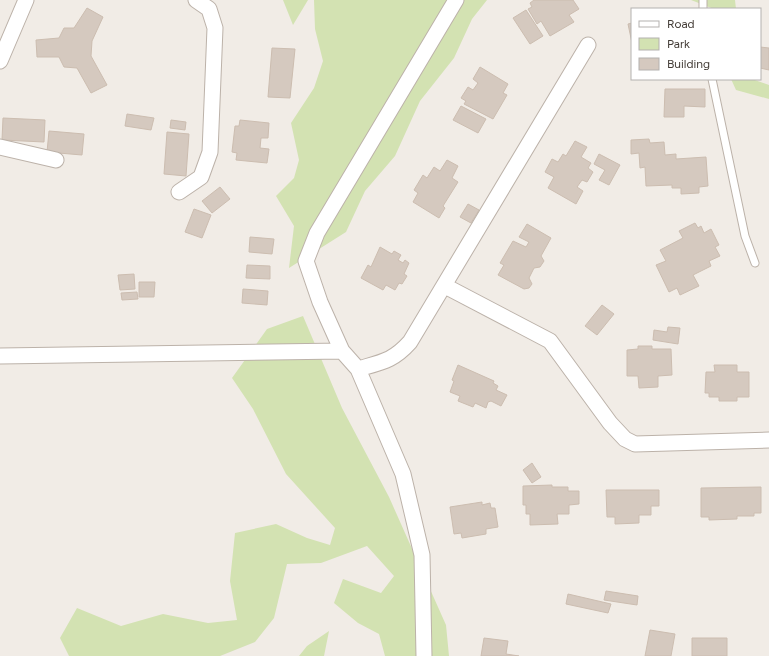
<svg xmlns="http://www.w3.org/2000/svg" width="769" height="656" viewBox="0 0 769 656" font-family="Figtree,sans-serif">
<rect width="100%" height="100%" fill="#f1ece6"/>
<!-- green -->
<path fill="#d3e2b2" d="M283,0H308L293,25Z
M314,0H487L472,19L454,58L420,101L395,156L365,191L346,232L289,268L294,226L276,196L294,178L299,160L291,123L314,88L323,61L315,29Z
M691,0H735L736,9H714Z
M731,79H752L769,85V99L736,90Z
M303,316L342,408L389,497L446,625L449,656H385L379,634L358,623L334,603L343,579L381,593L394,576L367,546L321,563L287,564L274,618L255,642L220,656H69L60,638L77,608L121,626L163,614L208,623L237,620L230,581L235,533L276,524L307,538L330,545L335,528L286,474L253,409L232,378L267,329Z
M329,631L324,656H299L307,646Z"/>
<!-- building -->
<path fill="#d5c9bf" stroke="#ccbdb0" d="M534,0H573L579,9L569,15L574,22L550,36L541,21L537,24L528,9L532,7L530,3Z
M87,8L103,17L92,41L91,56L107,85L91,93L77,68L64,67L59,57H37L36,40L59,38L64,28H74Z
M526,10L543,36L530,44L513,18Z
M632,23V43L628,24Z
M760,47L769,48V70L760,68Z
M272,48L295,49L290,98L268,97Z
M480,67L508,84L503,93L507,95L493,119L464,104L466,101L461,98L468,87L473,90L478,83L473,79Z
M665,89H705V107L684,106V117H664Z
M461,106L486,119L478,133L453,120Z
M127,114L154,118L151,130L125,126Z
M3,118L45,120L44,142L2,140Z
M171,120L186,122L185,130L170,128Z
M240,120L269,123L268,138H261L260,148L269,149L267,163L236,160L237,153L232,152L235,126H239Z
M49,131L84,134L82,155L47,152Z
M167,132L189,134L186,176L164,174Z
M649,139L650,143L664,142L665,155L676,154V159L706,157L708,186L699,187V193L681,194V188H672V185L646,186L645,167L640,168L639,153L631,154V140Z
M575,141L587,147L581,157L591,163L588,168L593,172L587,182L582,180L577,187L583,191L576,204L548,188L554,177L545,172L552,159L558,162L563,154L566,156Z
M599,154L620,165L609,185L599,180L605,170L594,164Z
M447,160L458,166L452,178L458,182L443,206L445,208L439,218L413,202L418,193L414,190L423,175L427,178L434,167L440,171Z
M220,187L230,199L212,213L202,201Z
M468,204L479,210L471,223L460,217Z
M194,209L211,215L202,238L185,232Z
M695,223L698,228L701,226L704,233L711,229L719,245L715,247L720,256L709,261L711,266L693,275L699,286L680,295L677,288L669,292L656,265L666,261L660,250L683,238L679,231Z
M527,224L551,238L541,256L544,261L540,267L534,268L529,278L532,284L529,288L524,289L498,275L504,265L500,263L513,241L526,247L529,242L519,237Z
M250,237L274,239L272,254L249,252Z
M380,247L392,254L394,251L401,255L398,260L403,263L405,260L409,263L404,274L407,276L402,284L399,283L395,290L386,285L383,290L361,278L368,265L371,267Z
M247,265L270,266V279L246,278Z
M134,274L135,289L120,290L118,275Z
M139,282H155L154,297H139Z
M243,289L268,291L267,305L242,303Z
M137,292L138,299L122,300L121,293Z
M602,305L614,314L597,335L585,326Z
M668,327L680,328L678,344L653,340L654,330L667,332Z
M638,346H652V349H671L672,375L658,376V387L639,388L638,376H627V350L638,349Z
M458,365L494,381L493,383L498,386L496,390L507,395L501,406L491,401L488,402L486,408L475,403L473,407L458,401L460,396L450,392L454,381L452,380Z
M714,365H737V372H749V397H737V401H719V397H709V393H705L706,372H715Z
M532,463L541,477L532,483L523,470Z
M552,485V487H568V491H579V504L569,505V514H557L558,524L530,525V514H526V505H523V486Z
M761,487V513H754V516H737V519L709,520V517H701V488Z
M606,490H659V506H651V515H639V523L615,524V517H607Z
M482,502V505L490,503L491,508H495L498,527L486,529V534L462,538L461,533L454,534L450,507Z
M606,591L638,596L637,605L604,600Z
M568,594L611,604L608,613L566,604Z
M650,630L675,634L671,656H645Z
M484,638L508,641L506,654L519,656H481Z
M692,638H727V656H692Z"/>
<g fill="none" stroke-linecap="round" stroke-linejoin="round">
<defs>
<path id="service" d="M703,0V9
M712,79L745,236L755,263"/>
<path id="minor" d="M0,61L26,0
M0,147L56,160
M179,192L201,177L210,152L215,28L209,9L196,0
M445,286L550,341L610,423L625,439L635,444L769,440
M0,356L342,351
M358,369C382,362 393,361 410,342L588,45
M424,656L422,555L403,474L358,369L342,351L320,302L306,261L317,233L456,0"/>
</defs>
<!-- service casing -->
<use href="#service" stroke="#bcb2a9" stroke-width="9"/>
<!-- minor casing -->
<use href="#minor" stroke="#bcb2a9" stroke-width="17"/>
<!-- service -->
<use href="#service" stroke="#fff" stroke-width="7"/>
<!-- minor -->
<use href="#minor" stroke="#fff" stroke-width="15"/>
</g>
<!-- legend -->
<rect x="631" y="8" width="130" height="72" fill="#ffffff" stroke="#b4b1af"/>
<rect x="639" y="21" width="20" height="6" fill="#ffffff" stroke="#b4b1af"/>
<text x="667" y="28" font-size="12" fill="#433c36">Road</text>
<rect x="639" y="38" width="20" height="12" fill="#d3e2b2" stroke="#b4b1af"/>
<text x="667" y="48" font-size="12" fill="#433c36">Park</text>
<rect x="639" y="58" width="20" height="12" fill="#d5c9bf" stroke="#b4b1af"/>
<text x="667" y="68" font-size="12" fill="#433c36">Building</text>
</svg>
